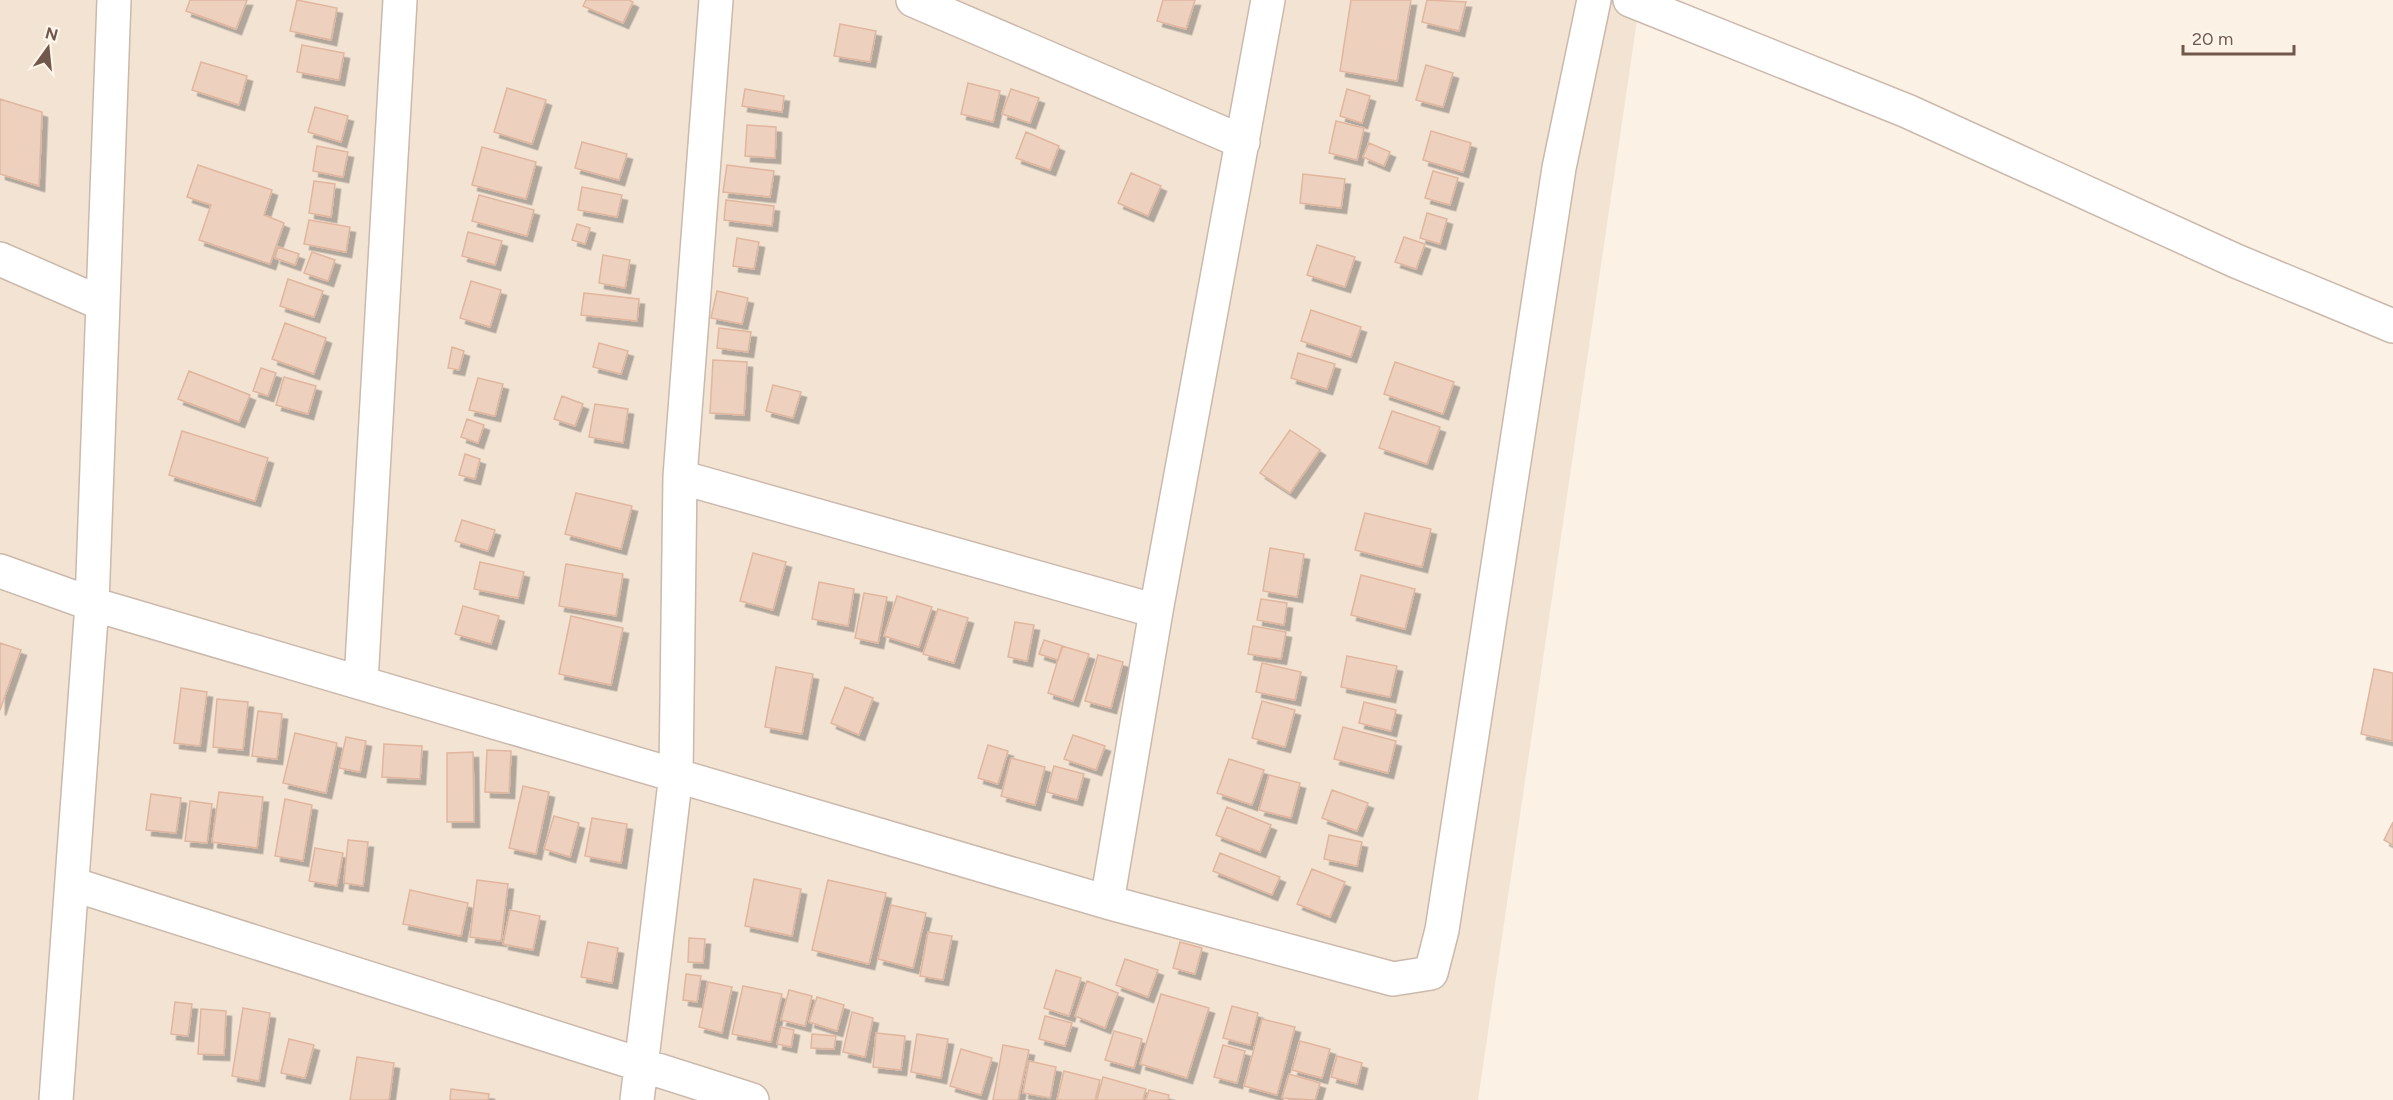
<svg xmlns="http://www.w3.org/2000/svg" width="2393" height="1100" viewBox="0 0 2393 1100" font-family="Figtree,sans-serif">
<defs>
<filter id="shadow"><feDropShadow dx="5.5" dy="5.5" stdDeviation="0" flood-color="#0004"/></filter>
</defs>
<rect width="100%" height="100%" fill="#fbf1e4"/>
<!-- residential -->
<path fill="#f2e3d3" d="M0,0H1640L1478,1100H0Z"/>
<!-- building -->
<path fill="#eed0be" stroke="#e0b69f" stroke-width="1.5" filter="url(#shadow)" d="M190,0H247L236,29L186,11Z
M297,0L337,8L331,40L290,31Z
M586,0H629L633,2L623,23L583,6Z
M1163,0H1195L1186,29L1157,21Z
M1351,0H1411L1397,81L1340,71Z
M1427,0L1466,2L1459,31L1422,22Z
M840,24L876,31L870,62L834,56Z
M302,45L344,53L339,80L297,72Z
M201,62L247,76L239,105L192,90Z
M1426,65L1453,73L1443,107L1416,100Z
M968,83L1000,91L993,122L961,114Z
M507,88L546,100L532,144L494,132Z
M745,89L784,96L782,112L742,106Z
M1011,89L1039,98L1030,123L1002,114Z
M1347,89L1370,96L1362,123L1340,116Z
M0,99L42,112L39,186L0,174Z
M315,107L348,116L341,142L308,132Z
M1336,121L1364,128L1357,160L1329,153Z
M747,125L776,127L775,158L745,156Z
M1431,131L1471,143L1463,172L1423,160Z
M1026,132L1059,146L1050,170L1016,158Z
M582,142L627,154L619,180L575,168Z
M1369,143L1390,152L1384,166L1363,157Z
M317,146L348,152L343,177L313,171Z
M482,147L536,162L526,199L472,185Z
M198,165L272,190L264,215L284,223L270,264L199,240L211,205L187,197Z
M727,165L774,171L770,197L723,192Z
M1433,171L1458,178L1450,205L1425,198Z
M1131,173L1161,186L1148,216L1118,203Z
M1303,174L1345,179L1341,208L1300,203Z
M314,181L335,184L331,217L309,213Z
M582,187L622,195L617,217L578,210Z
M479,195L534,210L527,236L472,221Z
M726,200L774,206L772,226L724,220Z
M1427,213L1447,219L1440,244L1420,238Z
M309,220L350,227L346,252L304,244Z
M577,224L590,228L585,244L572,240Z
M468,232L502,241L495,265L462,256Z
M1404,237L1425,244L1416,269L1395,262Z
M737,238L759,242L754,269L733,266Z
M1317,245L1355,257L1345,287L1307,275Z
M278,247L299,254L295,265L275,258Z
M312,252L335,260L328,281L304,273Z
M603,255L630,260L625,288L599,283Z
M288,279L323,291L314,317L280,306Z
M471,281L501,290L490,327L460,318Z
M717,291L748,298L742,324L711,318Z
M584,293L639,299L637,321L581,315Z
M1311,310L1361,327L1351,357L1301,341Z
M285,323L326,338L314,374L272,359Z
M719,328L751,332L748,352L717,348Z
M599,343L628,351L621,374L593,367Z
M452,347L464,351L459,370L448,368Z
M1298,353L1335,364L1327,389L1291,378Z
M713,360L747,362L744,415L710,413Z
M1395,362L1454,382L1443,414L1384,394Z
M261,368L276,373L268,396L253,391Z
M189,371L250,395L239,422L178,399Z
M284,377L316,386L308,414L276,405Z
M478,378L503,384L495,416L469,410Z
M773,385L801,392L793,418L766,411Z
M562,396L583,404L575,426L554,419Z
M595,404L628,409L623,443L589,437Z
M1392,411L1440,427L1427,464L1379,448Z
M467,419L484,425L478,443L461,437Z
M1290,430L1320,450L1290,493L1260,473Z
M182,431L268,458L255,501L169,475Z
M465,454L480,459L475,479L459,475Z
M576,493L632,506L621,549L565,534Z
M1365,513L1431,529L1422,567L1355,550Z
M462,520L495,530L488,551L455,541Z
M1270,548L1304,554L1297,597L1263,591Z
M753,553L786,562L773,610L740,601Z
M480,562L524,572L518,598L474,589Z
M566,564L623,574L616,616L559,606Z
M1361,575L1415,589L1405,629L1351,615Z
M819,582L854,589L848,626L812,619Z
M864,593L887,597L878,643L855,638Z
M897,596L932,607L919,647L884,636Z
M1261,599L1287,603L1284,625L1257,620Z
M463,606L499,616L491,644L455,634Z
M938,609L968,618L954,663L923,654Z
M571,616L623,628L611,685L559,674Z
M1015,622L1034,625L1027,661L1008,657Z
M1253,626L1286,632L1281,659L1248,654Z
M1044,640L1063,646L1058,660L1039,654Z
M0,643L21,650L0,710Z
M1062,646L1089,654L1073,701L1048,693Z
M1098,655L1123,662L1111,708L1085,701Z
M1347,656L1397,666L1390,697L1341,687Z
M1262,663L1301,672L1295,700L1256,692Z
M776,667L813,674L802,734L765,727Z
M2374,669L2393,673L2392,741L2361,734Z
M845,687L873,698L859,735L831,723Z
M181,688L207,692L200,746L174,743Z
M217,699L248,702L243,750L213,747Z
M1262,701L1295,710L1285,747L1252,738Z
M1364,702L1396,710L1391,731L1359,723Z
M258,711L282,714L277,759L252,756Z
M1343,727L1396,741L1388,773L1334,759Z
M295,733L337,743L326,793L283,783Z
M1073,735L1105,746L1096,770L1064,759Z
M346,737L366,741L360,772L339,768Z
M384,744L422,746L420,779L382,777Z
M988,745L1008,751L998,784L978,778Z
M487,750L511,751L509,793L485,792Z
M473,752L474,822H447V753Z
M1011,758L1045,767L1035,805L1001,796Z
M1229,759L1264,770L1252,805L1217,793Z
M1054,766L1084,774L1077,800L1047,792Z
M1269,775L1300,783L1291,818L1259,810Z
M523,786L549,792L536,854L509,848Z
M1332,790L1368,803L1357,831L1322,818Z
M219,792L263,797L257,848L212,842Z
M151,794L181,798L176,833L146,830Z
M285,799L312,805L303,861L275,856Z
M190,801L212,804L207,843L185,841Z
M1227,807L1271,825L1260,852L1216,835Z
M554,816L579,823L570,857L544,849Z
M592,818L627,824L621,863L585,856Z
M2393,822V845L2384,840Z
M1329,835L1362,842L1357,866L1324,859Z
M348,840L368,842L363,886L344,883Z
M315,848L343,853L337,886L309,881Z
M1220,853L1280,877L1272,895L1213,871Z
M1312,869L1345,882L1330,917L1297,904Z
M754,879L801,889L792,936L745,926Z
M477,880L508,884L501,941L470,937Z
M828,880L886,893L869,964L812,950Z
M410,890L468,903L461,936L403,924Z
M891,905L926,913L913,968L878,959Z
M510,910L540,916L533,950L503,944Z
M928,932L952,936L943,980L920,976Z
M689,938L705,939L703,963L688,962Z
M588,942L618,948L612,983L581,977Z
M1180,942L1202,948L1195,974L1173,968Z
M1125,959L1158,970L1148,997L1116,985Z
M1056,970L1081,978L1069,1016L1044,1008Z
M686,974L701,976L697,1002L683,1000Z
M1087,981L1118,993L1105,1028L1075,1016Z
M708,982L732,987L722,1033L699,1027Z
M743,986L782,994L771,1042L732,1034Z
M789,990L812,996L805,1026L781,1020Z
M1161,994L1209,1008L1187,1078L1140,1064Z
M817,997L844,1005L837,1031L809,1022Z
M175,1002L192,1004L188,1036L171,1034Z
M1232,1006L1258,1013L1250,1045L1223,1038Z
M243,1008L270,1013L259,1081L232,1076Z
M201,1009L226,1011L224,1055L198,1054Z
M852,1012L873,1018L865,1057L843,1052Z
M1045,1016L1072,1023L1065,1046L1039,1039Z
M1262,1019L1295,1027L1277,1095L1244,1086Z
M781,1027L794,1030L791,1047L777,1044Z
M1114,1031L1142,1039L1134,1068L1105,1060Z
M876,1033L905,1036L901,1070L873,1067Z
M812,1034L836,1036L834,1049L811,1048Z
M917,1034L948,1039L941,1078L911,1072Z
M289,1039L314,1045L305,1078L281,1073Z
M1300,1041L1330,1049L1322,1078L1292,1070Z
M1003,1045L1029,1050L1018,1100H993Z
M1223,1045L1245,1051L1237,1083L1214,1077Z
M961,1049L992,1058L981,1095L950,1086Z
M1337,1056L1362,1063L1357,1084L1331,1077Z
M357,1057L394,1063L389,1100H350Z
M1029,1061L1056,1067L1050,1098L1023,1093Z
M1064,1071L1100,1080L1095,1100H1057Z
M1289,1074L1320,1083L1315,1100L1282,1098Z
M1103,1077L1146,1089L1143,1100H1097Z
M451,1089L489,1094L488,1100H450Z
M1149,1090L1169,1095L1168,1100H1146Z"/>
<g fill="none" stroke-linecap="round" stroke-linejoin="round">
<defs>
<path id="minor" d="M913,0L1243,142
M1630,0L1907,111L2236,261L2393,326
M0,259L103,304
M680,477L1156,611
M0,571L92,604L1107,902L1393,979L1431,973L1442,930L1559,168L1594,0
M361,682L400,0
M72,884L752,1100
M1107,902L1156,611L1268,0
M56,1100L92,604L114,0
M637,1100L676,774L680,477L716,0"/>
</defs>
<!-- minor casing -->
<use href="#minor" stroke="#cbb9ac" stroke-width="36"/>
<!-- minor -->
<use href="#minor" stroke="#fff" stroke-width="33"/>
</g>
<!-- north arrow -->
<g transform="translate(48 48) rotate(15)" stroke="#fef5ea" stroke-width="4.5" paint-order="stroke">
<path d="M0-4.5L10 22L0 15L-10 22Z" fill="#71584c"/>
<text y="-9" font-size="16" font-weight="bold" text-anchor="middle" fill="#71584c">N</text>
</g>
<!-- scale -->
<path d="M2183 45v9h111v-9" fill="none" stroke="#71584c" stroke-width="3"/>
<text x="2192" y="45" font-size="18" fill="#71584c" stroke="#fef5ea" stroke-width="4.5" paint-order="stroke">20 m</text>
</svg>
